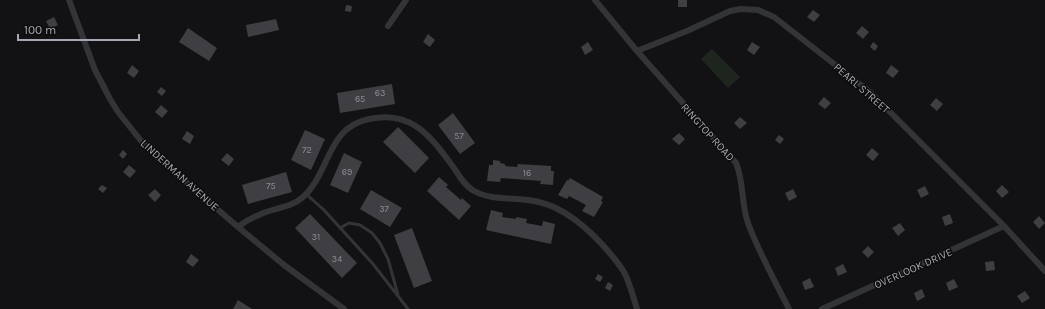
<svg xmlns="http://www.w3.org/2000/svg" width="1045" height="309" viewBox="0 0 1045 309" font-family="Karla,sans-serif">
<rect width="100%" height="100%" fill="#121214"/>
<!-- green -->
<path fill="#1f2620" d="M712,49L740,77L728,88L701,59Z"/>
<!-- building -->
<path fill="#3f3f43" d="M678,0H687V7H678Z
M346,5L352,6L351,12L345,11Z
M813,10L820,15L814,22L807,17Z
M54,17L58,25L50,29L46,21Z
M276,19L279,30L248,37L246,25Z
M862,26L869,32L863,39L856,33Z
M188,28L217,48L209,61L179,42Z
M428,34L435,40L430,47L423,42Z
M588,42L593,50L585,55L581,47Z
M752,42L760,47L754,55L747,50Z
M873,42L878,46L875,51L870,47Z
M132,65L139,71L134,78L127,73Z
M891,65L899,71L893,78L886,73Z
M392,84L395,104L340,113L337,93Z
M161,87L166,91L162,96L157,92Z
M824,97L831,103L825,109L818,104Z
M936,98L943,104L937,111L930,105Z
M161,105L168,111L162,118L155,112Z
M453,113L475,143L460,154L438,125Z
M740,117L747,123L740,129L734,123Z
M398,127L429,158L415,173L383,142Z
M305,130L325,139L311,170L291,160Z
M187,131L194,136L190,144L182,139Z
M679,133L685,139L679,145L672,139Z
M779,135L784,139L780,144L775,140Z
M872,148L879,154L873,161L866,155Z
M123,150L127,154L123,159L119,155Z
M227,153L234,159L229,166L221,160Z
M344,153L362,162L348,193L330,185Z
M493,160L500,161V163L505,164V166L517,167L518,164L551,166V171H554L553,185L540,184L541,181L501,178L500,182L487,181L489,165H493Z
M129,165L136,171L130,178L123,172Z
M286,172L292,192L248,204L242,185Z
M439,177L448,185L446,187L461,200L462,198L471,206L459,220L427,191Z
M570,178L603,197L601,201L603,202L594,217L582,211L586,205L569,196L567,199L558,195L567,180L568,181Z
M102,185L107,188L103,193L98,189Z
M1002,185L1009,192L1002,198L996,191Z
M925,186L929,194L921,198L917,190Z
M155,189L161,195L155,202L148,195Z
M793,189L797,197L789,201L785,193Z
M371,190L402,208L390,227L360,209Z
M491,210L503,213L502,217L516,219V217L527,219L526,223L542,226L543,221L555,224L551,244L486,230Z
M310,214L357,263L342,278L295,228Z
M950,214L953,223L945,226L942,217Z
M1039,216L1045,223L1039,229L1033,222Z
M900,223L905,230L898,236L892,228Z
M412,228L432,281L414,288L394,235Z
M868,246L874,252L868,258L862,252Z
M191,254L199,260L193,267L186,262Z
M994,261L995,270L986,271L985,262Z
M843,264L847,272L838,276L835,268Z
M598,274L603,277L600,282L595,279Z
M810,278L814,287L805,290L802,282Z
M954,279L958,287L949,291L946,283Z
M608,282L613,285L610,291L605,288Z
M922,289L925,297L917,301L914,293Z
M1025,291L1030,298L1022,303L1017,296Z
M238,300L252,309H233Z"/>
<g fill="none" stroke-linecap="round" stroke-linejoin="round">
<!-- service -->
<path stroke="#333438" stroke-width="3" d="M306,194L324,210L373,264L408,309
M340,228L349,223L360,225L372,233L380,243L388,259L398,295"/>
<!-- minor -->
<path stroke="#333438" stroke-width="6" d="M69,0L95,70L110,99L118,112L142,142L158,158L238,227L284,265L344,309
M595,0L637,51L736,163C744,182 741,203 748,223C759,253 775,281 789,309
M388,26L406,0
M637,51L687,31L730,11L741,9L758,10L774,17L870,92L1004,226L1045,271
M238,227C244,222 251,218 259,215C273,208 291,208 303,197C330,173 327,127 369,119C413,110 431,137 454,168C459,176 465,186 474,191C494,202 518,196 539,202C568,209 595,235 613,257C617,262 621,267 624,272C630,283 633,297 637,309
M822,309L1004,226"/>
</g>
<g text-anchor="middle" stroke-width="3" stroke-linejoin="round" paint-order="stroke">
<!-- number labels -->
<g font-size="9" fill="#8c8e97">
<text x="380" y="96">63</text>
<text x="360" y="102">65</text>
<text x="459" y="139">57</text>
<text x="307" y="153">72</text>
<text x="347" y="175">69</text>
<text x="527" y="176">16</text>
<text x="271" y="189">75</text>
<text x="384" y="212">37</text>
<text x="316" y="240">31</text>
<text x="337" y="262">34</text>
</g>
<!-- street labels -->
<g font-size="11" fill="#a5a8b3" stroke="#0d0d0e">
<text transform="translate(862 88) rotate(41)" y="4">PEARL STREET</text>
<text transform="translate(708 132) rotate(48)" y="4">RINGTOP ROAD</text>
<text transform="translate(180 175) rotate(42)" y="4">LINDERMAN AVENUE</text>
<text transform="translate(913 268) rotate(-24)" y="4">OVERLOOK DRIVE</text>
</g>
</g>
<!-- scale -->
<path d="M18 34v6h121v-6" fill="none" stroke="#a5a8b3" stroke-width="2"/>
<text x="24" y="34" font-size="12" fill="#a5a8b3" stroke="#0d0d0e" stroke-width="3" paint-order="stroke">100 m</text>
</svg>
